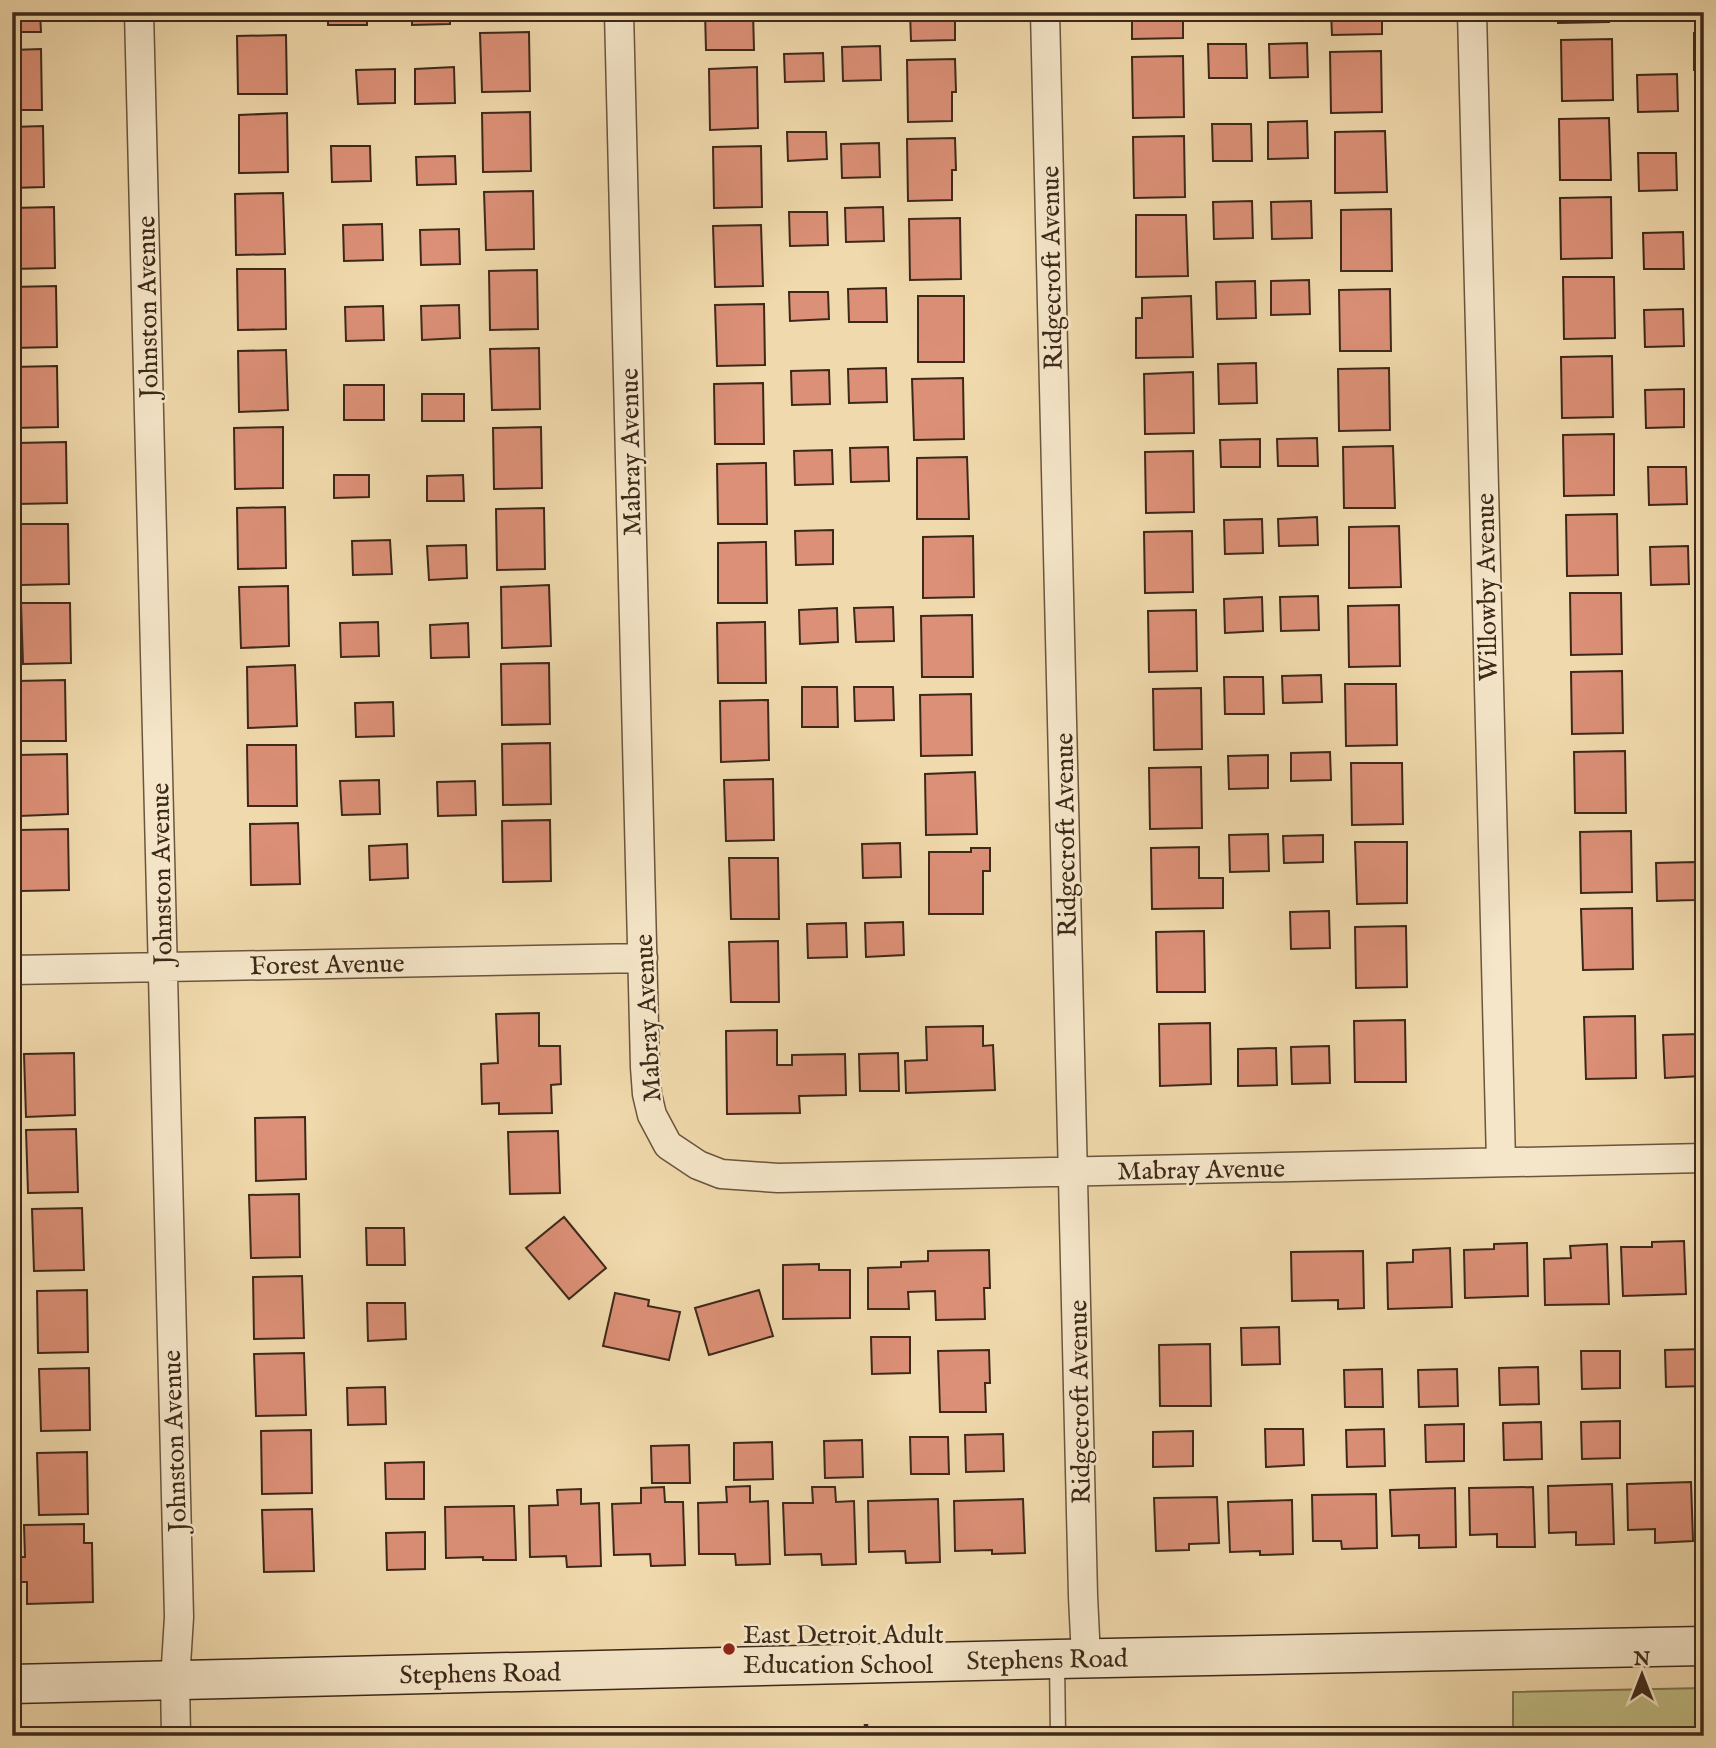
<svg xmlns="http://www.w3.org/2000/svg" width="1716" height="1748" viewBox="0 0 1716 1748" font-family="'IM FELL English',serif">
<rect width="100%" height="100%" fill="#f0d9ac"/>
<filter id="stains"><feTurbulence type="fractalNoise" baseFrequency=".00286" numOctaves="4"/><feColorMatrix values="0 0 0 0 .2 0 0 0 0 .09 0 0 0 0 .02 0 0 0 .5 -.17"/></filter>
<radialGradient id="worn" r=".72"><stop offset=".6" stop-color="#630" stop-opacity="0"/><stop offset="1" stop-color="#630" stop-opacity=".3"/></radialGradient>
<!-- green -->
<path fill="#c1bd84" stroke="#7f734f" stroke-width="2" d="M1704,1688V1736H1513V1692Z
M860,1730V1736H609Z"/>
<!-- building -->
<path fill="#dc9077" stroke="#3d291a" stroke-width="2" d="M12,12H40L41,32H12Z
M328,12H367V25H328Z
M412,12H450V24L412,25Z
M705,12H753L754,50H706Z
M910,12H955V40L911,41Z
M1132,12H1183V38L1132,39Z
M1331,12H1382V34L1332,35Z
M1558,12H1608L1609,22L1558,23Z
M529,32L530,91L482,92L480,33Z
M1694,33H1704V70H1694Z
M286,35L287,94H238L237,36Z
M1612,39L1613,100L1562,101L1561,40Z
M1307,43L1308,77L1270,78L1269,44Z
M1208,44H1246L1247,78H1209Z
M880,46L881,80L843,81L842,47Z
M41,49L42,110H12V50Z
M1381,51L1382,112L1331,113L1330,52Z
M823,53L824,81L785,82L784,54Z
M1183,56L1184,117L1133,118L1132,57Z
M955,59L956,92H952V121L908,122L907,60Z
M454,67L455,103L415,104V69Z
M757,67L758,128L710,130L709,69Z
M395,69V103L358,104L356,70Z
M1677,74L1678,111L1638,112L1637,75Z
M530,112L531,171L483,172L482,113Z
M1696,112H1704V149L1697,150Z
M287,113L288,172L239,173V115Z
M1609,118L1611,180H1560L1559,119Z
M1307,121L1308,158L1268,159V122Z
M1212,124H1251L1252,161H1213Z
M43,126L44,187L12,188V127Z
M1385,131L1387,192L1335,193V132Z
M787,132H826L827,159L788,161Z
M1184,136L1185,197L1134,198L1133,137Z
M955,138L956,170H952V200L908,201L907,139Z
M879,143L880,177L842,178L841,144Z
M331,146H370L371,181L332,182Z
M761,146L762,207L714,208L713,147Z
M1638,153H1676L1677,190L1639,191Z
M455,156L456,184L417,185L416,157Z
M533,191L534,249L486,250L484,192Z
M283,193L285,254L236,255L235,194Z
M1696,193H1704V230H1697Z
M1611,197L1612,258L1561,259L1560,198Z
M1252,201L1253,238L1214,239L1213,202Z
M1311,201L1312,238L1272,239L1271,202Z
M54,207L55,268L12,269V208Z
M883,207L884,241L846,242L845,208Z
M1391,209L1392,271H1341V210Z
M789,212H827L828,245L790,246Z
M1136,215H1186L1188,276L1136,277Z
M960,218L961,279L910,280L909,219Z
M382,224L383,260L344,261L343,225Z
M761,225L763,286L715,287L713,226Z
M459,229L460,264L421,265L420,230Z
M1683,232L1684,269H1644L1643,233Z
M237,269H285L286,329L238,330Z
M537,270L538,329L490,330L489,271Z
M1563,277H1614L1615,338L1564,339Z
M1309,280L1310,314L1271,315V281Z
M1255,281L1256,318L1217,319L1216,282Z
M56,286L57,347L12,348V287Z
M886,288L887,322H849L848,289Z
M1390,289L1391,351H1340L1339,290Z
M789,292H828L829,319L790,321Z
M918,296H964V362H918Z
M1191,296L1193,357L1136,358V318H1142V298Z
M764,304L765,365L717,366L715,305Z
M459,305L460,338L422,340L421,306Z
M383,306L384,340L346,341L345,307Z
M1683,309L1684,346L1645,347L1644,310Z
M539,348L540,409L492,410L490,349Z
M286,350L288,410L239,412L238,351Z
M1612,356L1613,417L1562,418L1561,357Z
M1256,363L1257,403L1219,404L1218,364Z
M57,366L58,427L12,428V367Z
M886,368L887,402L849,403L848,369Z
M1389,368L1390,430L1339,431L1338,369Z
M829,370L830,404L792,405L791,371Z
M1193,372L1194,433L1145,434L1144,374Z
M963,378L964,439L914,440L912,379Z
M763,383L764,444H715L714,384Z
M344,385H384V420H344Z
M1684,389V427L1646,428L1645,390Z
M422,394H464V421H422Z
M283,427V488L235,489L234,428Z
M541,427L542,488L494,489L493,428Z
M1614,434V495L1564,496L1563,435Z
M1317,438L1318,466H1278L1277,439Z
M1260,439V467H1221L1220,440Z
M66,442L67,503L17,504L16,443Z
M1393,446L1395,508H1344L1343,447Z
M888,447L889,481L851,482L850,448Z
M832,450L833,484L795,485L794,451Z
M1193,451L1194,512L1146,513L1145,452Z
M967,457L969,519H917V458Z
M766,463L767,524H718L717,464Z
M1648,467H1686L1687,504L1649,505Z
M334,475H369V497L334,498Z
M463,475L464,501H427V476Z
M285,507L286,568L238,569L237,508Z
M544,508L545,569L497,570L496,509Z
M1617,514L1618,575L1567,576L1566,515Z
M1317,517L1318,545L1279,546L1278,519Z
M1262,519L1263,553L1225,554L1224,520Z
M19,524H68L69,584L20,585Z
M1399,526L1401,587L1349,588V527Z
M833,530V564L796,565L795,531Z
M1192,531L1193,592L1145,593L1144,532Z
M973,536L974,597L923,598V537Z
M390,540L392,574L353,575L352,541Z
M766,542L767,603H718V543Z
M466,545L467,578L429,580L427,546Z
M1688,546L1689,584L1651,585L1650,547Z
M549,585L551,646L502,648L501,587Z
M288,586L289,646L241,648L239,587Z
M1570,593H1621L1622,654L1571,655Z
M1318,596L1319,630L1281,631L1280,597Z
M1262,597L1263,631L1225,633L1224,599Z
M21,603H70L71,663L23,664Z
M1399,605L1400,666L1349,667L1348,606Z
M893,607L894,641L856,642L854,608Z
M837,608L838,642L800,644L799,610Z
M1196,610L1197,671L1149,672L1148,611Z
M972,615L973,677H922L921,616Z
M378,622L379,656L341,657L340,623Z
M765,622L766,683H718L717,623Z
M468,623L469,657L431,658L430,625Z
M549,663L550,724L502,725L501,664Z
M295,665L297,726L248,728L247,667Z
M1622,671L1623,733L1572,734L1571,672Z
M1321,675L1322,702L1283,703L1282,676Z
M1224,677H1263L1264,714H1225Z
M65,680L66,741H18L17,681Z
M1345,684H1396L1397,745L1346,746Z
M802,687H837L838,727H802Z
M854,687H893L894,720L855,721Z
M1201,688L1202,749L1154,750L1153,689Z
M971,694L972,755L921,756L920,695Z
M768,700L769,760L721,762L720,701Z
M393,702L394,736L356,737L355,703Z
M550,743L551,804L503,805L502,744Z
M247,745H296L297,806H248Z
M1625,751L1626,813H1575L1574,752Z
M1330,752L1331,780L1291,781V753Z
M67,754L68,814L20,816L18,755Z
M1268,755V788L1229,789L1228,756Z
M1351,763H1402L1403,824L1352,825Z
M1201,767L1202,828L1150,829L1149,768Z
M975,772L977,834L926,835L925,774Z
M773,779L774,840L726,841L724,780Z
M379,780L380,814L342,815L340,781Z
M475,781L476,815L438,816L437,782Z
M550,820L551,881L503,882L502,821Z
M298,823L300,884L251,885L250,824Z
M68,829L69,890L21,891L20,830Z
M1631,831L1632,892L1581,893L1580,832Z
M1268,834L1269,871L1230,872L1229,835Z
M1323,835V862L1284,863L1283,836Z
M1355,842H1407V903L1357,904Z
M900,843L901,877L863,878L862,844Z
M407,844L408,878L370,880L369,846Z
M1199,847V878H1223V908L1152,909L1151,848Z
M971,848H990V871H983V914H929V852H971Z
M729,858H778L779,919H731Z
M1695,862V900L1657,901L1656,863Z
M1632,908L1633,969L1583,970L1581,909Z
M1329,911L1330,948L1291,949L1290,912Z
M903,922L904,955L866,957L865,923Z
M846,923L847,957L808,958L807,924Z
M1406,926L1407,987L1356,988L1355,927Z
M1204,931L1205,992H1157L1156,932Z
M778,941L779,1002H731L729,942Z
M539,1013V1046H560L561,1084L551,1085L552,1113L499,1114V1103L482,1104L481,1064L498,1063L496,1014Z
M1635,1016L1636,1078L1586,1079L1584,1017Z
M1405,1020L1406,1082H1355L1354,1021Z
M1210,1023L1211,1084L1160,1086L1159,1024Z
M983,1026V1046L993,1045L995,1090L906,1093L905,1061L927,1060L926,1027Z
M777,1030V1065H792V1055L845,1054L846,1095L799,1096L800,1113L727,1114L726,1031Z
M1700,1034L1701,1076L1665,1078L1663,1035Z
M1329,1046L1330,1083L1292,1084L1291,1047Z
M1276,1048L1277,1085L1238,1086V1049Z
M74,1053L75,1115L26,1117L24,1054Z
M898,1053L899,1091H860L859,1054Z
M305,1117L306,1179L256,1181L255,1118Z
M76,1129L78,1192L28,1193L26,1130Z
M558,1131L560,1193L510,1194L508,1132Z
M299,1194L300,1257L251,1258L249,1195Z
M82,1208L84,1270L34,1271L32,1209Z
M564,1217L606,1268L569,1299L526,1248Z
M366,1228H404L405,1265H367Z
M1684,1241L1686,1294L1623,1296L1621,1247H1652V1242Z
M1527,1243L1528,1296L1465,1298L1464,1250L1494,1249V1244Z
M1607,1244L1609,1304L1545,1305L1544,1259L1571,1258L1570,1246Z
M1450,1248L1452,1307L1388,1309L1387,1263L1413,1262V1250Z
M989,1250L990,1288H984L985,1319L936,1320L935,1291L908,1292L909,1309H868V1268L901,1267V1262L928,1261V1251Z
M1363,1251L1364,1308L1338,1309V1300L1292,1301L1291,1252Z
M819,1264V1270H850V1318L783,1319V1265Z
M302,1276L304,1338L254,1339L253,1277Z
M87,1290L88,1352L38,1353L37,1291Z
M759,1290L773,1336L709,1355L695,1308Z
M615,1293L649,1300L648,1306L680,1312L669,1360L603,1346Z
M367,1303H405L406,1339L368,1341Z
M1279,1327L1280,1364L1242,1365L1241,1328Z
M871,1337H910V1373L872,1374Z
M1210,1344L1211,1406H1160L1159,1345Z
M1704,1349V1386L1666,1387L1665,1350Z
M989,1350L990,1383H985L986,1412H940L938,1351Z
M1581,1351H1620V1388L1582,1389Z
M304,1353L306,1415L256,1416L254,1354Z
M1538,1367L1539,1404L1500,1405L1499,1368Z
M89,1368L90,1430L41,1431L39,1369Z
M1382,1369L1383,1407H1345L1344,1370Z
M1457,1369L1458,1406L1419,1407L1418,1370Z
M385,1387L386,1424L348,1425L347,1388Z
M1620,1421V1458L1582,1459L1581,1422Z
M1541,1422L1542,1459L1504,1460L1503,1423Z
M1464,1424V1461L1426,1462L1425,1425Z
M1265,1429H1303L1304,1465L1266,1467Z
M1384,1429L1385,1466L1347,1467L1346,1430Z
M311,1430L312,1493L262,1494L261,1431Z
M1193,1431V1466L1153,1467V1432Z
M1003,1434L1004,1471L966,1472L965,1435Z
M910,1437H948L949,1474H911Z
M862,1440L863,1477L825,1478L824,1441Z
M772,1442L773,1479L734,1480V1443Z
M689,1445L690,1483H652L651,1446Z
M87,1452L88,1514L39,1515L37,1453Z
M424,1462V1499H386L385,1463Z
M1691,1482L1693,1541L1655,1543V1529L1628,1530L1627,1484Z
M1612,1484L1614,1544L1576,1545V1532L1549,1533L1548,1486Z
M750,1486V1502L768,1501L770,1564L736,1565L735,1554H699L698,1503L727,1502L726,1487Z
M664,1487L665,1502H683L685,1565L651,1566L650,1554L614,1555L612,1504L641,1503V1488Z
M812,1487H835L836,1502L854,1501L856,1564L822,1565L821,1554L785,1555L783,1503H813Z
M1533,1487L1535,1547H1497V1534L1470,1535L1469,1488Z
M1455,1488L1456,1547L1419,1548V1535L1392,1536L1390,1490Z
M581,1489V1504L599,1503L601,1566L567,1567L566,1556L530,1557L529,1506L558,1505L557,1490Z
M1376,1494L1377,1548L1342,1549L1341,1541H1313L1312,1495Z
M1217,1497L1219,1543L1189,1544V1550L1156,1551L1154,1498Z
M938,1499L940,1562L906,1563L905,1551L869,1552L868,1501Z
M1023,1499L1025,1553L992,1554V1550L955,1551L954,1501Z
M1292,1500L1293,1554L1260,1555V1551L1230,1552L1228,1502Z
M514,1506L516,1560H483V1557L446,1558L445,1507Z
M312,1509L314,1571L264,1572L262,1510Z
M84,1524V1543H92L93,1602L27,1604V1582H12V1557H25L24,1525Z
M425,1532V1569L387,1570L386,1533Z"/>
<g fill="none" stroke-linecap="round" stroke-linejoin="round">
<defs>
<path id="lane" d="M1057,1660L1058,1736"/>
<path id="street" d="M139,12L179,1617L175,1681L176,1736
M619,12L645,1067L647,1094L652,1115L668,1145L698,1165L721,1174L778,1178L1704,1158
M1045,12L1083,1596L1086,1658
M1472,12L1501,1162
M12,970L643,958"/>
<path id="secondary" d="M12,1684L1057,1659L1704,1646"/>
</defs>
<!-- lane casing -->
<use href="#lane" stroke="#6a553e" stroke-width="17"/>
<!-- street casing -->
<use href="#street" stroke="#6a553e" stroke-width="31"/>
<!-- secondary casing -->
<use href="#secondary" stroke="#3d291a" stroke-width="41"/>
<!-- path -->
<path stroke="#3d291a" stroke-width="4.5" stroke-dasharray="2 3.5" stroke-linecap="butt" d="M866,1724V1736"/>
<!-- lane -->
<use href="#lane" stroke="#f5e6c9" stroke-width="14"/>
<!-- street -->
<use href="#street" stroke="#f5e6c9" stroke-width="28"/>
<!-- secondary -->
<use href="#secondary" stroke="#f5e6c9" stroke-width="38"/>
</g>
<!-- markers -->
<circle fill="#8f2418" stroke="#f5e6c9" stroke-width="2.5" cx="729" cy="1649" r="7"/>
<g text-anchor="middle" stroke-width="5" stroke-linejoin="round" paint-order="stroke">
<!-- street labels -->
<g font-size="26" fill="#3d291a" stroke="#f5e6c9">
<text transform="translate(1051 268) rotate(-91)" y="9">Ridgecroft Avenue</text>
<text transform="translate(147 307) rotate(-91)" y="9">Johnston Avenue</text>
<text transform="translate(630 452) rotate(-91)" y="9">Mabray Avenue</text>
<text transform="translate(1486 587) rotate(-91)" y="9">Willowby Avenue</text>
<text transform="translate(1065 835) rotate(-91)" y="9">Ridgecroft Avenue</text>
<text transform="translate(161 874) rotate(-91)" y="9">Johnston Avenue</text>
<text transform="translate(327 964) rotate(-1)" y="9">Forest Avenue</text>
<text transform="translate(647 1018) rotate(-93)" y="9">Mabray Avenue</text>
<text transform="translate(1201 1169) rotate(-1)" y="9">Mabray Avenue</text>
<text transform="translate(1079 1402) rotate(-91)" y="9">Ridgecroft Avenue</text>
<text transform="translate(174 1441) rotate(-92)" y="9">Johnston Avenue</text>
<text transform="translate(1047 1659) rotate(-1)" y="9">Stephens Road</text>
<text transform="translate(480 1673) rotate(-1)" y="9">Stephens Road</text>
</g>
<!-- poi labels -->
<g font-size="26" fill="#3d291a" stroke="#f5e6c9" text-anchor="start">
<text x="743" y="1643">East Detroit Adult<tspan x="743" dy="30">Education School</tspan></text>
</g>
</g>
<!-- margin -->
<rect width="1716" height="1748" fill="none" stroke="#f0d9ac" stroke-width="42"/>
<rect x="14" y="14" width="1688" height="1720" fill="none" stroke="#3d291a" stroke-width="3.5"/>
<rect x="21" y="21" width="1674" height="1706" fill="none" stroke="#3d291a" stroke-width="2"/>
<!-- north arrow -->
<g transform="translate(1642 1675)" stroke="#f5e6c9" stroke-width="5" paint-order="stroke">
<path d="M0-5L12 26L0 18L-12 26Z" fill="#3d291a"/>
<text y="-10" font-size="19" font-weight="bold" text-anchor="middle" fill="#3d291a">N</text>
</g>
<rect width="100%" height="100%" filter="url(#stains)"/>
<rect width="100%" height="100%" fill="url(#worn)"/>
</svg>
